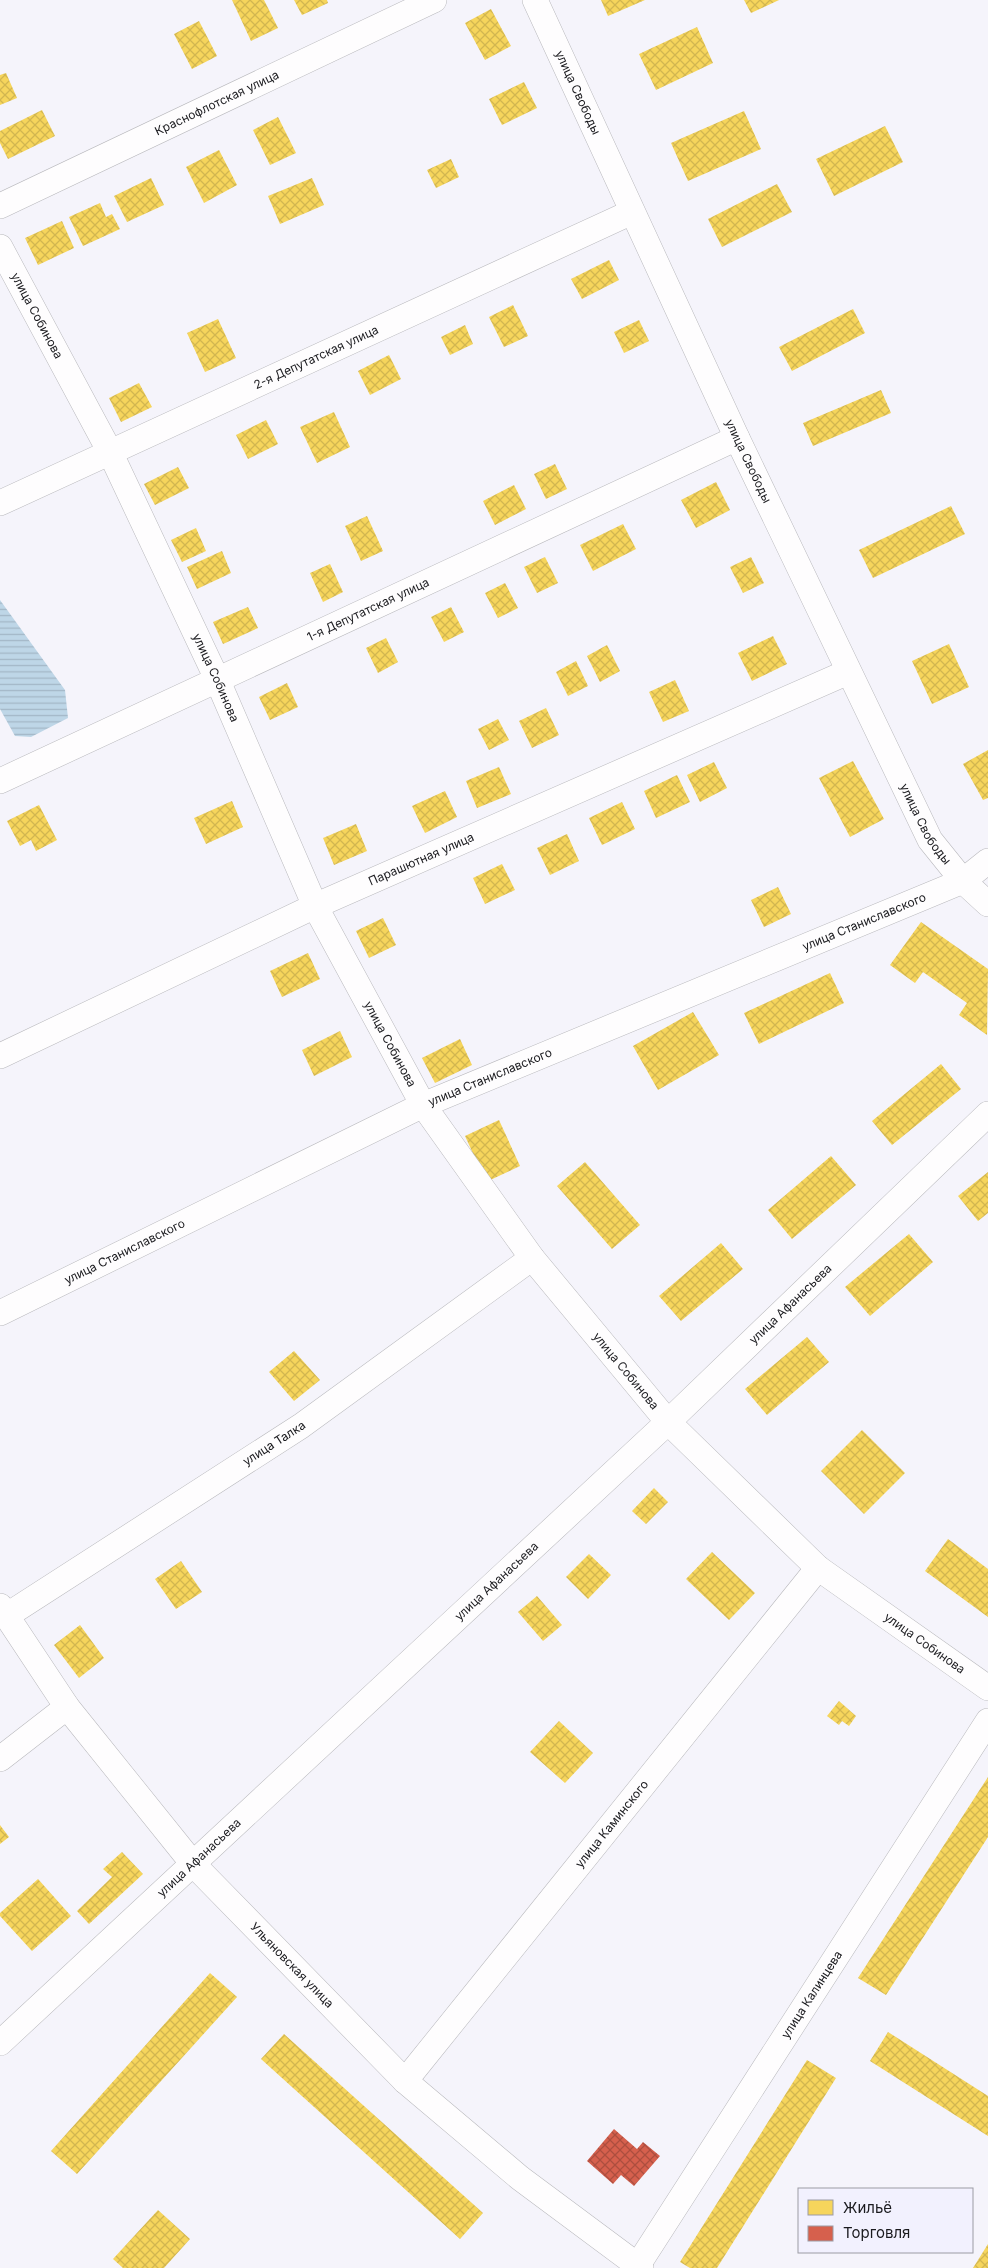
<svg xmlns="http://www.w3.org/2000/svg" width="988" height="2268" viewBox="0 0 988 2268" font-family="Inter,sans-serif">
<defs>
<pattern id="water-rules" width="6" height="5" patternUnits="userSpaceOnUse" patternTransform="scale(1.25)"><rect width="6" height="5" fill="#bed6e7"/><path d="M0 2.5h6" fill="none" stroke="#a3b7c6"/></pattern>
<pattern id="homes-cross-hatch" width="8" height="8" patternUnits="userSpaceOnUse" patternTransform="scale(1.25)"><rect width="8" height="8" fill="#f6d55c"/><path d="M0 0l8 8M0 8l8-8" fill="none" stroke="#d2b650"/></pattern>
<pattern id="shops-cross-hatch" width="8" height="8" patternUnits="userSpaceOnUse" patternTransform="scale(1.25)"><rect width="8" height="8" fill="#d6604d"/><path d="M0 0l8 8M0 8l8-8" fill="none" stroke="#ad4e3f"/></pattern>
</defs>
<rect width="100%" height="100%" fill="#f5f4fb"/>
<!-- water -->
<path fill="url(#water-rules)" d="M0,600L65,690L68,718L31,737L15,736L0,709Z"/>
<!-- homes -->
<path fill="url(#homes-cross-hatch)" d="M232,0H264L278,28L251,41Z
M294,0H327L328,3L302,15Z
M601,0H645L608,16Z
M744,0H779L751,13Z
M491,9L511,46L485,60L465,23Z
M199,21L217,56L192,69L174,34Z
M697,27L713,63L656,90L639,54Z
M6,73L17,98L0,105V75Z
M524,82L537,108L502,125L489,99Z
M42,110L55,136L8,159L0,143V131Z
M744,111L761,149L688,181L671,143Z
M278,117L296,153L270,165L253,130Z
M885,126L903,162L834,196L816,159Z
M219,150L237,185L204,203L186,167Z
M451,159L459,177L436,188L427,170Z
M151,178L164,205L127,222L114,196Z
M312,178L324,205L280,224L268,196Z
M777,184L792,212L722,247L708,219Z
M100,203L106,217L112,214L120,229L83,246L69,217Z
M62,221L74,248L38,265L25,238Z
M609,260L619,280L582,299L571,279Z
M513,305L528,336L504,347L489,317Z
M853,309L865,333L792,371L779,347Z
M218,319L236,358L205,372L187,333Z
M639,320L649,341L624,353L614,332Z
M465,325L473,344L450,355L441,337Z
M389,355L401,379L370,395L358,371Z
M139,383L152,407L121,422L109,398Z
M881,390L891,413L813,446L803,423Z
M334,412L350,447L317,463L300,427Z
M266,420L278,444L248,459L236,435Z
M555,464L567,489L546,499L534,474Z
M178,467L189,488L155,505L144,484Z
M716,482L730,510L696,528L681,500Z
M514,485L526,509L495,525L483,501Z
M951,506L965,534L873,578L859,550Z
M367,516L383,551L361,561L345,526Z
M623,524L636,549L593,571L580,545Z
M196,528L206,551L182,562L171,540Z
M222,551L231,573L197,589L187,567Z
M545,557L558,583L537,593L524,567Z
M751,557L764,583L743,593L730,567Z
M330,564L343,592L323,602L310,573Z
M505,583L518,608L498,618L485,593Z
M248,607L258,628L223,644L213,622Z
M451,607L464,632L444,642L431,617Z
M773,636L787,664L752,681L738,653Z
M386,638L398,662L378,673L366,648Z
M949,644L969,687L932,704L912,661Z
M607,645L620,671L600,682L587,656Z
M576,661L588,686L568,696L556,672Z
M675,680L689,711L663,722L649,692Z
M287,683L298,707L270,720L259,697Z
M546,708L559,735L532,748L519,721Z
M498,719L509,740L489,750L478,729Z
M988,750V798L983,800L963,764Z
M853,761L884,819L850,837L819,778Z
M714,762L727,788L700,802L687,775Z
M499,767L511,794L477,808L466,781Z
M677,775L690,802L656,818L644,791Z
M445,791L457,817L425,833L412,806Z
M232,801L243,827L206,844L194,818Z
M622,802L635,829L602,845L589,818Z
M39,805L57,840L36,851L31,840L20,846L7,821Z
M356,824L367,851L334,865L323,838Z
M567,834L579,861L550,875L537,848Z
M502,864L515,890L485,904L473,878Z
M778,887L791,914L764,927L751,900Z
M383,918L396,945L369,958L356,931Z
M921,922L988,969L987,1035L959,1015L967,1003L923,972L915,983L890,965Z
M308,953L320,979L282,997L270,971Z
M830,973L844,1003L759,1044L744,1013Z
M693,1012L719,1055L658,1090L633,1046Z
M340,1031L352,1057L314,1076L302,1050Z
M460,1039L472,1065L435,1083L422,1058Z
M941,1064L961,1089L892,1145L872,1121Z
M499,1120L520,1166L486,1182L465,1136Z
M831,1156L856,1185L792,1239L768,1210Z
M585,1162L640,1225L612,1249L557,1186Z
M988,1172V1213L978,1221L958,1196Z
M909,1234L933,1262L870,1316L845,1287Z
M721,1243L743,1269L681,1321L659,1296Z
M807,1337L829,1362L767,1415L745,1389Z
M294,1351L320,1380L294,1401L269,1372Z
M862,1430L905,1473L864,1514L821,1471Z
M654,1488L668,1502L646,1524L632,1511Z
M948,1539L988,1569V1617L925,1571Z
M712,1552L755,1593L729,1620L686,1579Z
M589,1554L611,1575L588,1599L566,1577Z
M181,1561L202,1592L176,1609L155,1579Z
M537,1596L562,1625L543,1641L518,1612Z
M80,1625L104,1658L79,1678L54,1645Z
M839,1701L856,1716L849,1726L842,1721L839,1725L827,1716Z
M559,1721L593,1753L565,1783L530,1752Z
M988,1777V1837L886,1995L858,1978Z
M0,1825L9,1837L0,1844Z
M122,1852L143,1874L89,1924L77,1911L112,1877L103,1869Z
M38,1879L71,1916L32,1951L0,1916V1913Z
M210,1973L237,1997L77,2174L51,2151Z
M888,2032L988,2096V2136L870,2061Z
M284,2034L483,2213L460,2239L261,2059Z
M807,2060L836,2078L717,2268H690L680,2262Z
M158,2210L190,2239L164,2268H123L113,2259Z
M988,2244V2268H973Z"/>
<!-- shops -->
<path fill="url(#shops-cross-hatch)" d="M614,2129L637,2149L643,2142L660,2156L634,2186L621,2175L613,2184L587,2161Z"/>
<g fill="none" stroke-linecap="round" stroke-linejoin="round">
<defs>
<g id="minor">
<path id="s1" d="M535,0L737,438L930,840L963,881L988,904"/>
<path id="s2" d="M0,206L434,0"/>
<path id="s3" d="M0,247L110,452L217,679L315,906L423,1105L532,1258L668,1422L818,1568L988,1688"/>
<path id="s4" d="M0,503L632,212"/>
<path id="s5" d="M0,781L737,438"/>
<path id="s6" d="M0,1056L315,906L848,672"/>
<path id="s7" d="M0,1313L423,1105L963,881L988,861"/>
<path id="s8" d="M0,1606L67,1707L194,1865L405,2081L520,2178L641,2268"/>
<path id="s9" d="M6,1616L301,1426L532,1258"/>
<path d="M0,1759L67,1707"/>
<path id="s10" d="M0,2043L668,1422L988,1114"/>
<path id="s11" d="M405,2081L818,1568"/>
<path id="s12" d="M636,2268L988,1721"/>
</g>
</defs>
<!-- minor casing -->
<use href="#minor" stroke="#b9b9bd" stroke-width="26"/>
<!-- minor -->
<use href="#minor" stroke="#fefdfe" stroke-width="25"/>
</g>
<g text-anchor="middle" stroke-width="5" stroke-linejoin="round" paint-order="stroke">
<!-- street labels -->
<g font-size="12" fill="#1a1a1e" stroke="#f2f1fe">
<text dy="4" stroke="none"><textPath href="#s1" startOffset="102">улица Свободы</textPath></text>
<text dy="4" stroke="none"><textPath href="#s2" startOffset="240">Краснофлотская улица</textPath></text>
<text dy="4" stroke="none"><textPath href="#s3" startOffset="78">улица Собинова</textPath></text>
<text dy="4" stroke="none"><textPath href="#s4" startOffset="348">2-я Депутатская улица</textPath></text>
<text dy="4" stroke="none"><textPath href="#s1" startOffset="508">улица Свободы</textPath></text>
<text dy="4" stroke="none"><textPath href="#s5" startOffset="406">1-я Депутатская улица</textPath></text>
<text dy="4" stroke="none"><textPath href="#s3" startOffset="482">улица Собинова</textPath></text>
<text dy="4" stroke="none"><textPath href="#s1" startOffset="912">улица Свободы</textPath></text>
<text dy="4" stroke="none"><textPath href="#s6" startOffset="465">Парашютная улица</textPath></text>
<text dy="4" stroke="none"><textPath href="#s7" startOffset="949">улица Станиславского</textPath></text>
<text dy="4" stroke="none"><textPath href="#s3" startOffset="888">улица Собинова</textPath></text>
<text dy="4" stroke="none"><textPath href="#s7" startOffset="544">улица Станиславского</textPath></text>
<text dy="4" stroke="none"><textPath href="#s7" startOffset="139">улица Станиславского</textPath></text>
<text dy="4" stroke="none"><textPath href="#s10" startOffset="1082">улица Афанасьева</textPath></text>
<text dy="4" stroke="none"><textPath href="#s3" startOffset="1292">улица Собинова</textPath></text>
<text dy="4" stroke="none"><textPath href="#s9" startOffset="319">улица Талка</textPath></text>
<text dy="4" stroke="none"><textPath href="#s10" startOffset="678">улица Афанасьева</textPath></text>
<text dy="4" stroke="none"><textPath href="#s3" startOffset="1698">улица Собинова</textPath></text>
<text dy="4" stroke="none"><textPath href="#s11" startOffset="330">улица Каминского</textPath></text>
<text dy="4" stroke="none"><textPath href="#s10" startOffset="272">улица Афанасьева</textPath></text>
<text dy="4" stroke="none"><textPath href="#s8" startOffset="464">Ульяновская улица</textPath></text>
<text dy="4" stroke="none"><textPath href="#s12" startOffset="325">улица Калинцева</textPath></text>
</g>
</g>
<!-- legend -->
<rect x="798" y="2188" width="175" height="65" fill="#f2f1fe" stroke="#9c9ba4"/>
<rect x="808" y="2200" width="25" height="15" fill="#f6d55c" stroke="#9c9ba4"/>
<text x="843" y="2213" font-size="15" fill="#1a1a1e">Жильё</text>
<rect x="808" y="2226" width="25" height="15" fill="#d6604d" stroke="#9c9ba4"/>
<text x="843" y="2238" font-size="15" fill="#1a1a1e">Торговля</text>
</svg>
